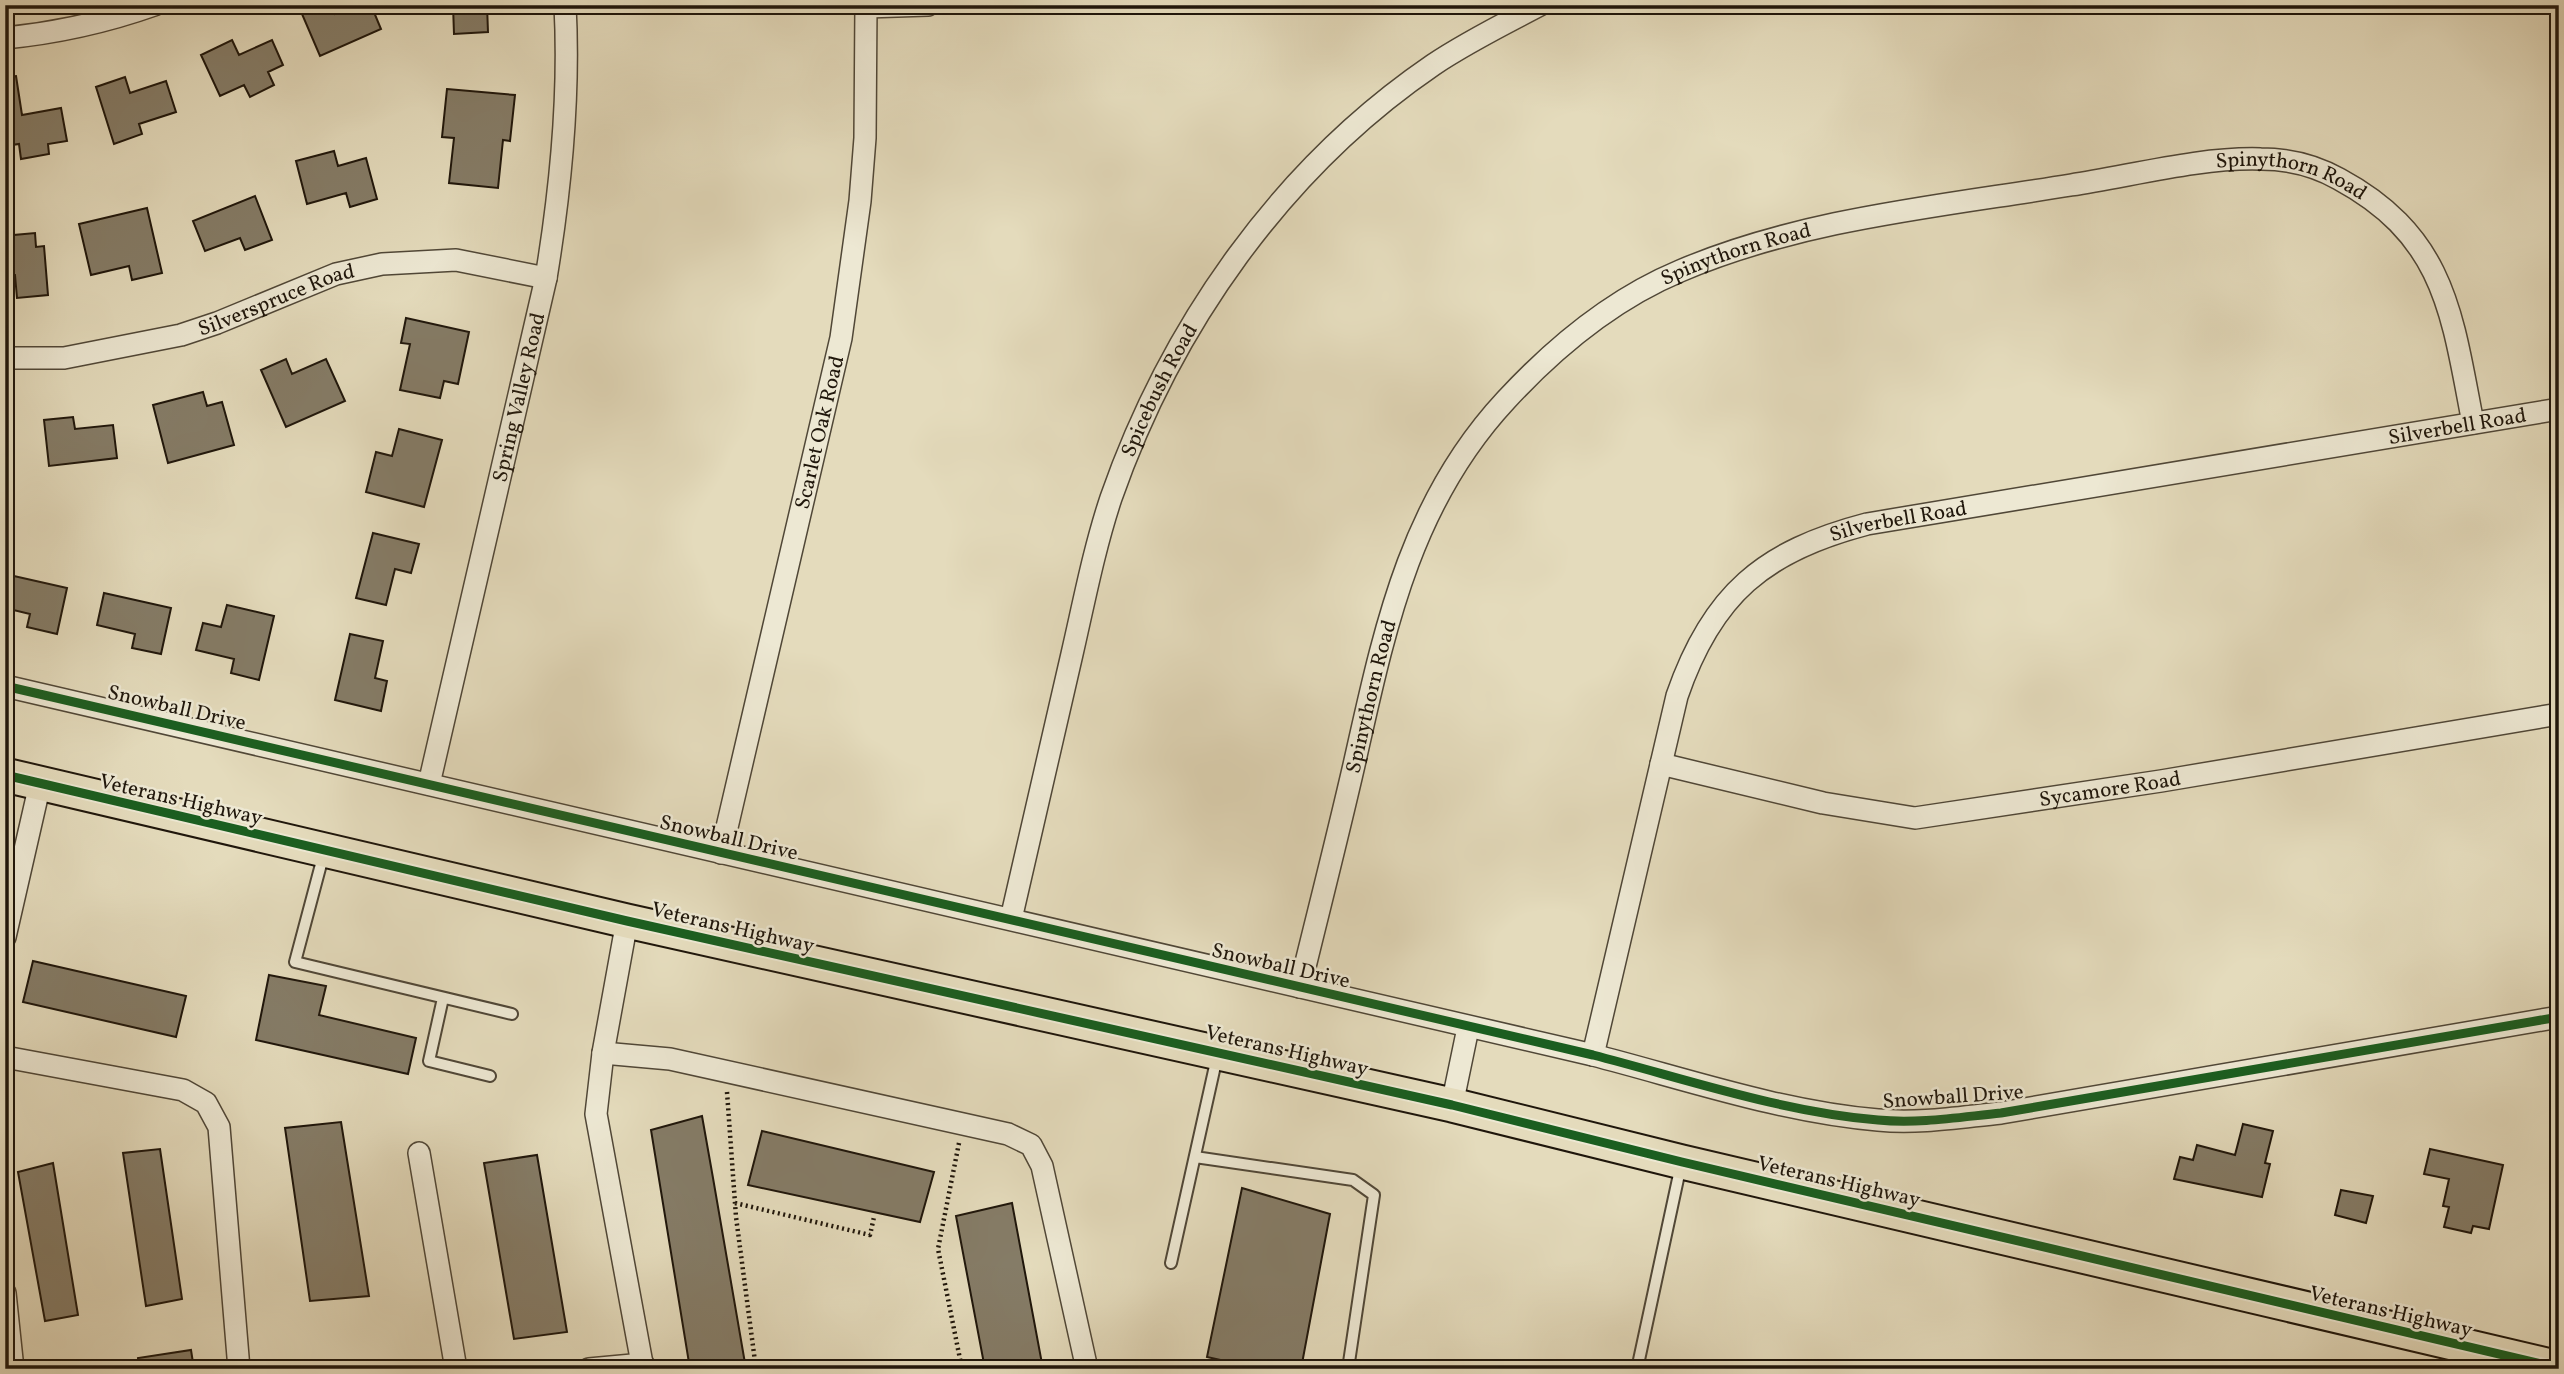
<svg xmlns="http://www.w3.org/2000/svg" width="2564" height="1374" viewBox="0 0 2564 1374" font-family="Vollkorn,serif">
<rect width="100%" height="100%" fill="#e4dbbc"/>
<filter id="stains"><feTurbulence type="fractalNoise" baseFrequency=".00286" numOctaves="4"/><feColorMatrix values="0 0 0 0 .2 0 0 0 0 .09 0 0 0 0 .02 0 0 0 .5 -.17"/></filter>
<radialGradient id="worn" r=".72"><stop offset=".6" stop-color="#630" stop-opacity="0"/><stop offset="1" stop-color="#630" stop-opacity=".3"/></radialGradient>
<!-- building -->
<path fill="#857c67" stroke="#1f160b" stroke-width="2" d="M321,5H331L335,14L355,5H371L381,29L320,56L302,14Z
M453,5H487L488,32L454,34Z
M232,40L239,55L272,40L283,65L268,72L274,85L250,97L244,85L220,96L201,55Z
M16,76L22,115L61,108L67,141L48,144L49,154L21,159L19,144L5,146V77Z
M125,77L130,93L166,81L176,112L139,124L142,134L114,144L96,87Z
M447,89L515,95L510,141L503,140L498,188L449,183L454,138L442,137Z
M334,151L338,166L366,158L377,199L350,207L346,193L307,204L296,161Z
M255,196L272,240L245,250L240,238L205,251L193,221Z
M147,208L162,273L132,280L129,266L91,275L79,224Z
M35,233L36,247L44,246L48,295L17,298L15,275L5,276V247L14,246V235Z
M406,318L469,332L458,384L444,381L440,398L400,390L410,344L401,343Z
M286,359L292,374L326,359L345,401L286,427L261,370Z
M203,392L207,406L222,402L234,445L168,463L153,405Z
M73,417L75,429L113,425L117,458L49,466L44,420Z
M399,429L442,440L424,507L366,492L376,452L392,456Z
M373,533L419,544L411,573L395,569L386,605L356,598Z
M5,574L67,588L57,634L27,627L30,614L5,608Z
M104,593L171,608L161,654L132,648L135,634L97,625Z
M227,605L274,616L259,680L231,673L234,659L196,650L203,623L221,627Z
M350,634L383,641L375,678L387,681L381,711L335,700Z
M33,961L186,996L176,1037L23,1002Z
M269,975L326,986L319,1015L416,1038L408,1074L256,1040Z
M702,1116L713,1178L746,1369H690L651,1130Z
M341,1122L369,1296L310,1301L285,1128Z
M2243,1124L2273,1131L2265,1163L2270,1164L2262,1197L2174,1179L2180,1157L2193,1160L2197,1145L2235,1155Z
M762,1131L934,1172L920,1222L748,1185Z
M160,1149L182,1299L146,1306L123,1153Z
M2430,1149L2503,1165L2489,1229L2473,1226L2471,1233L2444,1227L2449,1207L2443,1206L2449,1179L2424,1174Z
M537,1155L567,1332L514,1339L484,1163Z
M53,1163L78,1315L45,1321L18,1172Z
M1242,1188L1330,1214L1301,1369H1261L1207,1357Z
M2341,1190L2373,1196L2366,1223L2335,1215Z
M1012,1203L1043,1369H985L956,1216Z
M191,1350L194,1369H139L138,1358Z"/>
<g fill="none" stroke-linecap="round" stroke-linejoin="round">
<defs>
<path id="service" d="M324,853L295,962L512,1014
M443,998L429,1061L490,1076
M1195,1157L1353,1180L1374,1195L1348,1369
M1171,1263L1217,1057
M1639,1360L1681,1165"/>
<g id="minor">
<path d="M866,7L928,5"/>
<path d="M5,38C56,33 106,22 154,5"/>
<path id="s1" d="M5,358H64L181,335L217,323L336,274L382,264L456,260L546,278"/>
<path d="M5,686L1593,1055C1686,1079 1782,1112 1878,1120C1919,1124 1960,1117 2001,1113L2559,1017"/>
<path id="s2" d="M1661,764L1823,803L1915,818L2161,781L2559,714"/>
<path id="s3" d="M429,784L546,278C561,187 570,97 565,5"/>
<path id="s4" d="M721,853L841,338L860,201L865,138L866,5"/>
<path id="s5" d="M1011,919C1032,830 1052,742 1072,654C1084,602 1094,549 1111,498C1171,326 1282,168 1433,65C1467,42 1504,24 1540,5"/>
<path d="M627,921L603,1053L596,1114L643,1369"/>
<path d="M5,937L40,784"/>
<path id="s6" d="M1300,987C1318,913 1337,839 1354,765C1384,632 1409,504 1506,400C1555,347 1613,299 1680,271C1801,219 1942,206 2071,185C2131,176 2200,157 2261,159C2288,159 2316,166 2339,179C2446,237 2452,315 2473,423"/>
<path d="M603,1053L670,1059L1008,1134L1031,1145L1042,1166L1087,1369"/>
<path id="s7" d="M1593,1055L1677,696C1712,594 1764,551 1867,524L2559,409"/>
<path d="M5,1057L183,1090L206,1103L219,1127L239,1369"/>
<path d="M1452,1105L1468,1028"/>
<path d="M419,1153L456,1369"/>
<path d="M5,1293L13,1369"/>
<path d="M589,1369L643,1364"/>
</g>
<path id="primary" d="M5,775L627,921L1452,1105L1682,1162L2559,1368"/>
</defs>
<!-- service casing -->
<use href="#service" stroke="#504737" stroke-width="14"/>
<!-- minor casing -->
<use href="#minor" stroke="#504737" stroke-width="24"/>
<!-- primary casing -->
<use href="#primary" stroke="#1f160b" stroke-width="37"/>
<!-- path -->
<path stroke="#1f160b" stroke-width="4.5" stroke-dasharray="2 3.5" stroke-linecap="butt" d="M727,1092L736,1217L756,1369
M959,1143L938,1249L962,1369
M735,1203L870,1235L874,1217"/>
<!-- service -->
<use href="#service" stroke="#ede8d3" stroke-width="10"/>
<!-- minor -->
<use href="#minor" stroke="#ede8d3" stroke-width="21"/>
<!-- primary -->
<use href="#primary" stroke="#e4dbbc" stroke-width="33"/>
<defs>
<path id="cycleway" d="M5,686L1593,1055C1686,1079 1782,1112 1878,1120C1919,1124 1960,1117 2001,1113L2559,1017
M5,775L627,921L1452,1105L1682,1162L2559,1368"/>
</defs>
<!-- cycleway casing -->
<use href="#cycleway" stroke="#ede8d3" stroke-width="13"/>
<!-- cycleway -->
<use href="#cycleway" stroke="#1b5e20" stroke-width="9"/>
</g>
<g text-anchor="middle" stroke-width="5" stroke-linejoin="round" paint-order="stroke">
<!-- street labels -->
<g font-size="21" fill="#1f160b" stroke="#ede8d3">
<text dy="7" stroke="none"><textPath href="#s6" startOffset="1474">Spinythorn Road</textPath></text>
<text dy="7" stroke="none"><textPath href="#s6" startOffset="906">Spinythorn Road</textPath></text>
<text dy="7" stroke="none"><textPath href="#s1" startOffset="280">Silverspruce Road</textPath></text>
<text dy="7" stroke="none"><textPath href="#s5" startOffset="551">Spicebush Road</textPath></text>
<text dy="7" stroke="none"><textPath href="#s3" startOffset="397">Spring Valley Road</textPath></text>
<text dy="7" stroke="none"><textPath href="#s7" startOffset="1237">Silverbell Road</textPath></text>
<text dy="7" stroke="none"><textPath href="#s4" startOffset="432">Scarlet Oak Road</textPath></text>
<text dy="7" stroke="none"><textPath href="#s7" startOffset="670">Silverbell Road</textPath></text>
<text dy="7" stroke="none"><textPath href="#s6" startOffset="299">Spinythorn Road</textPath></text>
<text transform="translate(177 707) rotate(13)" y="7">Snowball Drive</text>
<text dy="7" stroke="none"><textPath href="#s2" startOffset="457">Sycamore Road</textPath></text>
<text transform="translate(181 799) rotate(13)" y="7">Veterans Highway</text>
<text transform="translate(729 837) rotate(13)" y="7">Snowball Drive</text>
<text transform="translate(733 927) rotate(13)" y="7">Veterans Highway</text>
<text transform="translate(1281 965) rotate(13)" y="7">Snowball Drive</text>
<text transform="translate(1287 1050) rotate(13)" y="7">Veterans Highway</text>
<text transform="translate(1953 1096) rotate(-4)" y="7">Snowball Drive</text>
<text transform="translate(1839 1181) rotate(13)" y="7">Veterans Highway</text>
<text transform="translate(2391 1311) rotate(13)" y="7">Veterans Highway</text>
</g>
</g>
<!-- margin -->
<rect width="2564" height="1374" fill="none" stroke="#e4dbbc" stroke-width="28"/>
<rect x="7" y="7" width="2550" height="1360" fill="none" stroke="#1f160b" stroke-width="3.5"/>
<rect x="14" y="14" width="2536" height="1346" fill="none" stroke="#1f160b" stroke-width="2"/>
<rect width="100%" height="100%" filter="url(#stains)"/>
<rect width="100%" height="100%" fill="url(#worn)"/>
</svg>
